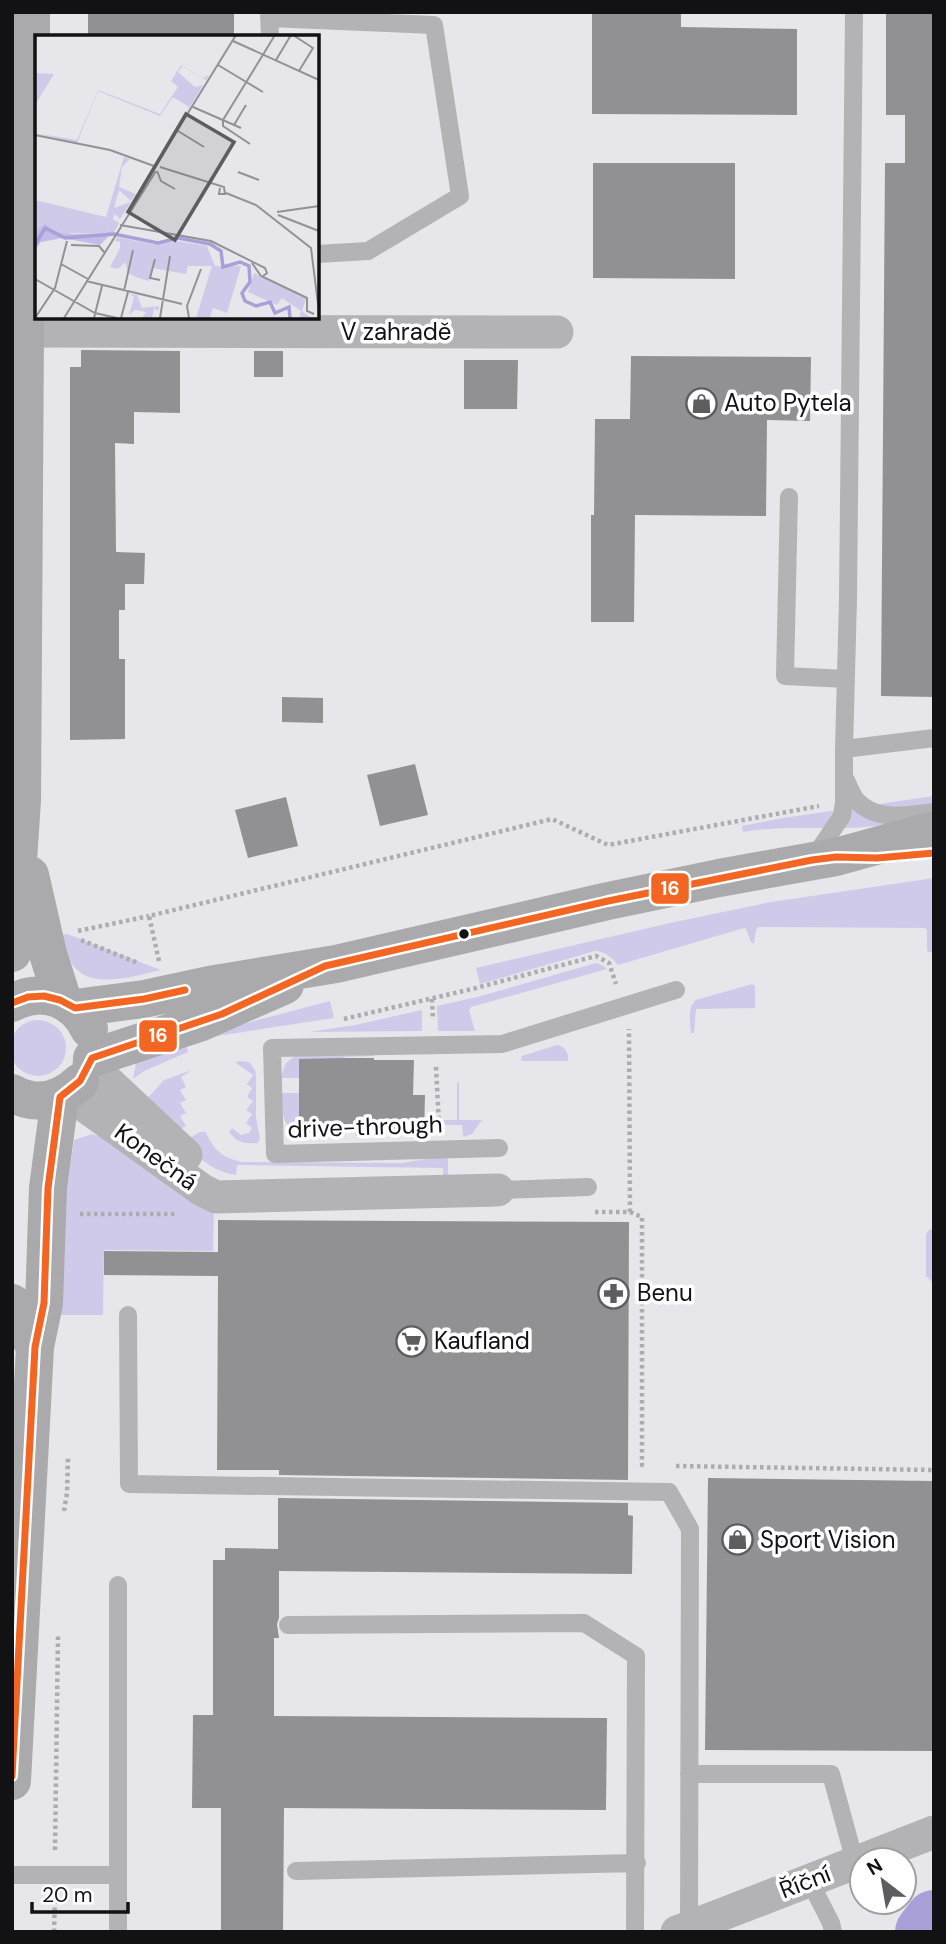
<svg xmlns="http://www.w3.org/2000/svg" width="946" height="1944" viewBox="0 0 946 1944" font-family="'DM Sans',sans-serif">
<rect width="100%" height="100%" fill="#e7e7eb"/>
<!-- green -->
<path fill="#cfcaea" d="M934,796V818C905,822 876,827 847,828C812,829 777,826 743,832L742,826L783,818Z
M934,878V952H928L927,950V930L925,928L758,927L756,930L754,944L751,942L746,929L744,928L618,965C612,958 605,951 595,951L480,984L476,968L670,923L771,902Z
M67,934L161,970C139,975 101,987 81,973C69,965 64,948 58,936Z
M596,963L604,966L607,969L471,1007L469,1010L475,1031H438L437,1006L481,996Z
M752,984L755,986V1008L696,1009L694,1033H691C690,1023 687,1007 696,1000Z
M330,1001L334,1018L185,1041L188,1052L144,1071L133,1079L136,1063L201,1035Z
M422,1010V1031L309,1032L355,1025Z
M10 1048a28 28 0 1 1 56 0a28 28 0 1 1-56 0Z
M557,1045C565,1046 569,1053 568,1061H522L521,1059L522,1056Z
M374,1052V1056L344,1057L343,1059H300L299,1078H281L285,1064L296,1055Z
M238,1061L249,1062L255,1070L256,1074V1118L260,1138L258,1143C246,1144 236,1143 229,1132L232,1128L241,1135L249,1133L252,1128L246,1123L252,1114L246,1110L253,1101L247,1097L252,1088L247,1084L253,1075L236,1063Z
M192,1070L181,1077L186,1087L180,1090L186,1100L180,1103L186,1113L180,1116L186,1126L180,1129L186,1140L200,1132H206C213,1151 225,1159 244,1162L403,1163L448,1155V1177H443V1168L237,1165L236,1175C200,1170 167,1128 144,1102L164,1080Z
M459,1082V1120H482L472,1134L463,1137L462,1125H446L442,1120H457V1083Z
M281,1093H299V1125H308V1133C281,1132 283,1115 281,1093Z
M92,1134L114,1141L214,1207L213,1251L104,1250L103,1315H57L58,1250L74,1140Z
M930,1229L934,1230V1281H931L926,1276V1234Z"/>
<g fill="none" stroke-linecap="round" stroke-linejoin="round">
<!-- river -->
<path stroke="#a9a0d7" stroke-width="58" d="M924,1932L934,1919"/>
</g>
<!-- building -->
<path fill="#919194" d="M88,12H234V37H88Z
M592,12H681V27L797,29V115L592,114Z
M886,12H934V697L881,696L885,163H905V115H886Z
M593,163H735V279L593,278Z
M81,350L180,351V413L134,412V444L115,443L116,552L145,553L144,584H125V610H119V659H125V739L70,740V367H81Z
M254,351H283V377H254Z
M631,356L811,357L810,421L767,420L766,516L635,515L634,622H591V515H594L595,419H630Z
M464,360H518L517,409H464Z
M282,697L323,698V723L282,722Z
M415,764L428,815L380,826L367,775Z
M286,797L298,846L248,858L235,810Z
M343,1058H374V1060H414L413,1095H425L424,1133H383V1136H356L355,1132L308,1133V1125H299V1059Z
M218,1220L629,1222L628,1480L279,1475V1470H217L218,1276L104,1275V1251L218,1252Z
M708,1478L934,1481V1751L705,1750Z
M278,1498L628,1503V1515L633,1516L632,1574L279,1571V1618L277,1624L279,1638H274V1716L607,1718L606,1810L284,1808L283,1932H221V1808H192L193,1715H213V1560H225V1548L278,1549Z"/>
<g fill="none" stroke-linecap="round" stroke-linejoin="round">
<!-- path -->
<path stroke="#adadb0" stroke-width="4.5" stroke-dasharray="3.5 3.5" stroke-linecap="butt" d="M78,931L149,916
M81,940L138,963
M159,961L149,916L552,819L608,845L819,806
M432,999L433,1020
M344,1019L476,988L596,956L609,963L616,984
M436,1067L439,1125
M595,1212H630L629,1029
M630,1212L642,1217V1465H646
M80,1214H176
M676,1466L934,1470
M64,1511L67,1493L68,1457
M55,1850L58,1635
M54,1932L55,1898"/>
<!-- lane -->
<path stroke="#b3b3b5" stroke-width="18" d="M269,12L270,37
M854,12L848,599L844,749L934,738
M269,18L434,25L460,196L368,251L317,254
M789,497L785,676L846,679
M846,780C849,787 852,795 857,801C877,822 908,815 934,812
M814,857L842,816L844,802V749
M499,1148L275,1154L272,1048L502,1044L676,990
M498,1190L588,1187
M128,1315L129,1484L669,1492L690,1529L689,1927
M118,1585V1932
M288,1625L584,1623L636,1656L635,1932
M689,1774H831L855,1862
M296,1871L637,1863
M12,1875H118
M809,1880L831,1923L833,1932"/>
<!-- street -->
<path stroke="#b3b3b5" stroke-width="33" d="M25,331L557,332
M89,1064L186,1155
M67,1093L202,1190L216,1197L498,1190
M677,1932L934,1832"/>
<!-- secondary -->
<path stroke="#aaa9ab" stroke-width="38" d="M30,875L48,954L63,1001
M12,953L22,800L25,331L31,112V12
M12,1003C42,986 75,999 89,1029
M75,1008L144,999L209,985L336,964L608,901L719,878L836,857L934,830
M92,1058L199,1023L285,985
M12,1093C36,1107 61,1100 80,1082
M12,1303V1306L35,1347
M12,1781L35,1347L44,1303L48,1188L60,1097"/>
<defs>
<path id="bus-1" d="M12,1003L28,997L44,996L60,1000L75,1008L144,999L185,990
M12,1776L35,1347L44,1303L48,1188L60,1097L80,1081L92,1058L222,1014L325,966L608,901L812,860L836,857L877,858L934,853"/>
</defs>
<!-- bus-1 casing -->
<use href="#bus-1" stroke="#fff" stroke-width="12"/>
<!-- bus-1 -->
<use href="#bus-1" stroke="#f26522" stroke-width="7"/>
</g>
<!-- icons -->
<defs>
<symbol id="shop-ring" viewBox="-11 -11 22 22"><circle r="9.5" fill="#fff" stroke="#5d5d60" stroke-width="1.5"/><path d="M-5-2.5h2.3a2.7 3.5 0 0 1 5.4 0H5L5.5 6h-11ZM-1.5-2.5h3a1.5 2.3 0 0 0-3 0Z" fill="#5d5d60"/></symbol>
<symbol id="pharmacy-ring" viewBox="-11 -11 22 22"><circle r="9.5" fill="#fff" stroke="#5d5d60" stroke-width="1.5"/><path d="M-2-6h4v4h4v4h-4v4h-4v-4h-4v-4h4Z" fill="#5d5d60"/></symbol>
<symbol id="supermarket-ring" viewBox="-11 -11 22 22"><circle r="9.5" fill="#fff" stroke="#5d5d60" stroke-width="1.5"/><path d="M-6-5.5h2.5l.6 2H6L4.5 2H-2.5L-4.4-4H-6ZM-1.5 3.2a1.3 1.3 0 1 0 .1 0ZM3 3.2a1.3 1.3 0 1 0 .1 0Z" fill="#5d5d60"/></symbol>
</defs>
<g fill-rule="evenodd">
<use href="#shop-ring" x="684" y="386" width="35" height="35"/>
<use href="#pharmacy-ring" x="596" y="1276" width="35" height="35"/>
<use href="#supermarket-ring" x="394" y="1324" width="35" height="35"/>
<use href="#shop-ring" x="720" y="1522" width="35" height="35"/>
</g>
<!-- markers -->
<circle fill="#121215" stroke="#fff" stroke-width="2.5" cx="464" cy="934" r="6"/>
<g text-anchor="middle" stroke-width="7" stroke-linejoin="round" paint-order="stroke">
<!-- street labels -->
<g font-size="24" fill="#121215" stroke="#fff">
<text x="396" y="340">V zahradě</text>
<text transform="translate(365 1127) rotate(-2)" y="8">drive-through</text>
<text transform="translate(156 1157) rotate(36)" y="8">Konečná</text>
<text transform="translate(805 1882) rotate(-21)" y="8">Říční</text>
</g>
<!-- poi labels -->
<g font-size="24" fill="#121215" stroke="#fff" text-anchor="start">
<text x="724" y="411">Auto Pytela</text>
<text x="637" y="1301">Benu</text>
<text x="434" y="1349">Kaufland</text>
<text x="760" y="1548">Sport Vision</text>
</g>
</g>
<!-- overview -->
<g transform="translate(35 35)">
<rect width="284" height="284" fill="#e7e7eb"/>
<path d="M146,30L168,43L174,40L171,45L147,31L143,37L160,52L168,50L144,90L154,72L138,62L125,81L63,56L42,108L0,98L42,105L63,55L125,79L143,52L136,46ZM0,38L19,39L0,70ZM89,122L95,124L87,132L84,152L101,159L96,166L84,155L79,173L96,167L85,184L80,179L78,184L84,188L81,194L67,199L0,197V165L71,182ZM82,202L117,209L142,206L172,211L180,231H206L192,278L178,273L175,283H161L177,231H153L151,239L117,233L114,246L103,243L93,238L90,227L83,234L75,232L85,213V207L80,206ZM219,238L271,264L267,276L276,283H264L266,276L247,263L242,270L213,257ZM94,259L102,260L107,273L124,271L123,276L119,273L117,283H107L111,277L100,275L94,280L99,262Z" fill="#cfcaea"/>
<path d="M10,189L22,197L38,199H67L81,194L65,210L27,203L6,207L0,215V197Z" fill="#c3bce9"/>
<path fill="none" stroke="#a9a0d7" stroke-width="3.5" d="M0,210L10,193L30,203L79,199L123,208L143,203L175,209L186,216L188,232L205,227L214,231L215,247L207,258L210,266L221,271L235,267L240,278L254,272L255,283"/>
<path fill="none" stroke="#929295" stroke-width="2" d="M258,0L278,13L264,36M198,6L284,45M241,25L256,0M183,30L228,57M158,72L206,93M188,85L240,0M188,85V91L215,109M199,90L211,70M143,96L169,112M0,100L75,115L119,131M121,130L201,0M125,132L189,152L190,159H184L185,153M122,136L126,146L140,154M203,137L224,145M191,158L221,170M221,170L276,213L284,277M242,177L284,171M243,180L284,196M85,190L176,206L230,233L232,238L227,242M36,210L64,211L69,217M120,224L115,243L125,245M217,228L226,241L272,263V276L279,279M26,229L53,244M0,244L60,278L82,283M51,246L147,269M89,256L98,215M0,283L20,253L32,206M29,283L121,136M59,283L67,251M86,283L93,257M125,283L135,221M154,283L152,271L166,234"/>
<path fill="#5d5d60" fill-opacity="0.15" stroke="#5d5d60" stroke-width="3.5" d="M151,79L199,107L140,205L93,177Z"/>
<rect width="284" height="284" fill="none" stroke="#121215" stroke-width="3.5"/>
</g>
<g stroke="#fff" stroke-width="2.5">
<rect x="650" y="872" width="40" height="33" rx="7" fill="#f26522"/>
<rect x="138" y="1019" width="40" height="34" rx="7" fill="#f26522"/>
</g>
<g font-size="19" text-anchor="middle" font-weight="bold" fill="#fff">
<text x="670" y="895">16</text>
<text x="158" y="1042">16</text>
</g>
<!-- border -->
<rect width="946" height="1944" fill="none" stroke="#121215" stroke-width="28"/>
<!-- north arrow -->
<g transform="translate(883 1881) rotate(329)"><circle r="33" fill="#ffffff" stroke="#a0a0a1" stroke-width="2"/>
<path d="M0-5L12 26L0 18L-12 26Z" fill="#5d5d60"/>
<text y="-10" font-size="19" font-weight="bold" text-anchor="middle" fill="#121215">N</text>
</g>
<!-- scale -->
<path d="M32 1902v10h96v-10" fill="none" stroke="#121215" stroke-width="3.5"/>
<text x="42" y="1902" font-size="21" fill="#121215" stroke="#ffffff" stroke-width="5" paint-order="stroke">20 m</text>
</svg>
